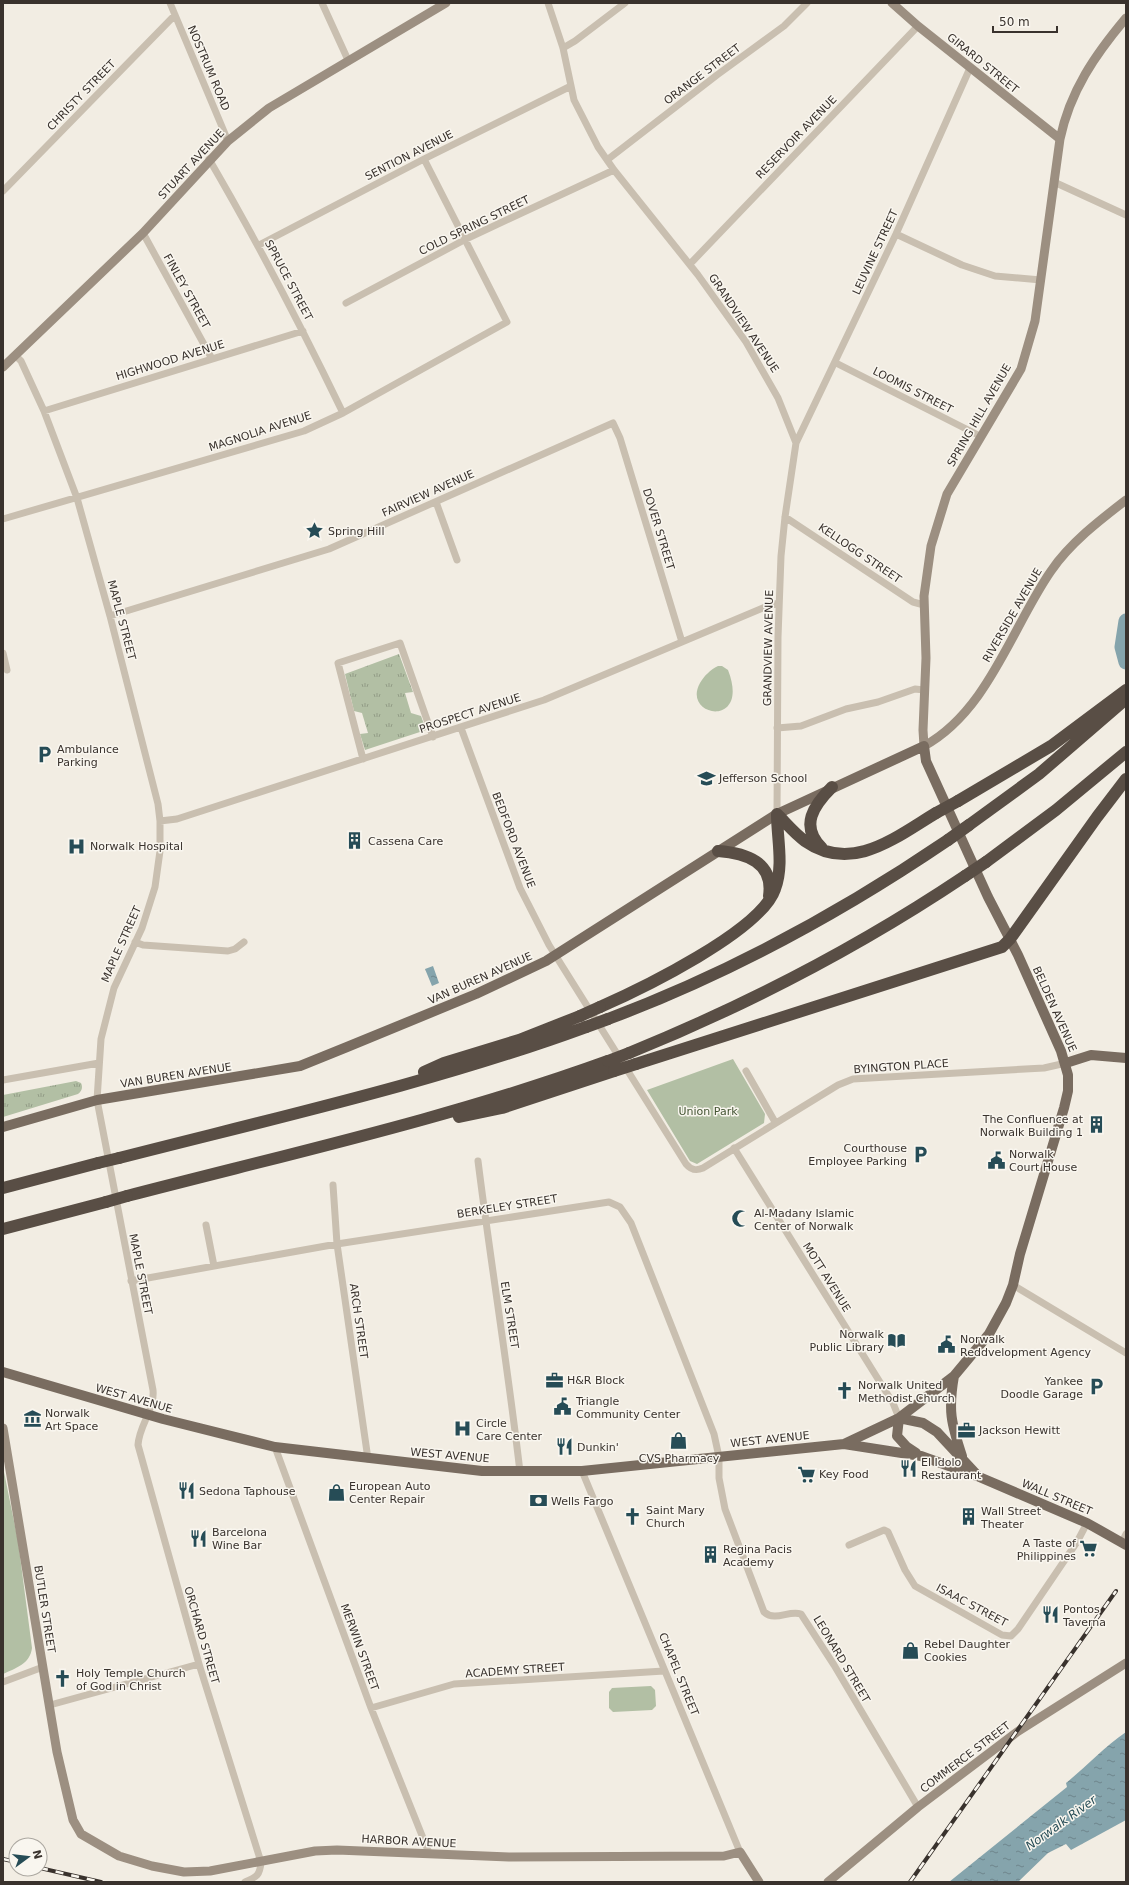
<svg xmlns="http://www.w3.org/2000/svg" width="1129" height="1885" viewBox="0 0 1129 1885" font-family="'DejaVu Sans',sans-serif">
<defs>
<pattern id="grass-tufts" width="24" height="20" patternUnits="userSpaceOnUse"><rect width="24" height="20" fill="#b2bfa4"/><path d="M3 7l-1-3M5 7V3M7 7l1-3M15 17l-1-3M17 17v-4M19 17l1-3" fill="none" stroke="#929c86"/></pattern>
<pattern id="water-ripples" width="26" height="14" patternUnits="userSpaceOnUse"><rect width="26" height="14" fill="#85a4ac"/><path d="M2 4q2-2 4 0t4 0M15 11q2-2 4 0t4 0" fill="none" stroke="#6e868c"/></pattern>
</defs>
<rect width="100%" height="100%" fill="#f2ede3"/>
<!-- grass -->
<path fill="url(#grass-tufts)" d="M399,654L413,692L405,693L411,713L421,716L426,730L365,750L360,734L368,733L362,713L354,711L345,674Z
M76,1081L81,1083C83,1087 82,1091 78,1094L3,1117V1095Z"/>
<!-- park -->
<path fill="#b2bfa4" d="M718,666H722L728,670C751,729 681,717 700,683C704,676 710,670 718,666Z
M733,1059L765,1114L764,1123L697,1164L690,1161L647,1090Z
M3,1467L18,1541L32,1648C30,1664 16,1668 3,1674Z
M651,1686L655,1690L656,1706L652,1710L613,1712L609,1708V1692L612,1688Z"/>
<!-- water -->
<path fill="url(#water-ripples)" d="M433,966L439,983L432,986L425,969Z
M1126,1732V1820L1071,1850L1066,1844L1048,1853L1018,1882H949L1067,1787L1066,1783C1086,1767 1104,1747 1126,1732Z"/>
<g fill="none" stroke-linecap="round" stroke-linejoin="round">
<!-- river -->
<path stroke="#85a4ac" stroke-width="15" d="M1126,621L1122,647L1126,662"/>
<!-- street -->
<path stroke="#c9bfb0" stroke-width="7" d="M170,3L228,141
M322,3L348,60
M548,3L563,48L574,100L598,147L614,170L698,275L746,342L778,398L796,443L785,517L781,556L778,637L777,814
M563,48L575,41L625,3
M209,159C258,243 301,326 343,413
M607,160L717,75L784,26L807,3
M1054,182L1126,215
M3,191L175,15
M143,233L212,359
M896,234L962,265L995,276L1041,280
M259,245L424,159L571,86
M690,264L918,26
M346,303L466,239L614,170
M16,356L21,361L44,411L77,498L110,616L158,804L160,821V851L155,887L142,928L114,988L101,1039L97,1100L153,1390C155,1410 139,1425 138,1445L199,1664L261,1862C260,1875 257,1877 245,1882
M836,363L980,436
M44,411L303,331
M796,443L896,234L970,68
M436,502L457,560
M785,517L913,602L924,605
M3,519L304,431L343,413L507,322L424,159
M110,616L329,549L613,423L620,438L682,642
M3,653L7,670
M461,728L520,888L549,945L686,1164C691,1170 696,1171 703,1168L838,1085L853,1079L1044,1068L1066,1063
M777,728L801,726L846,709L878,702L915,689L924,690
M363,759L338,663L400,643L433,737
M160,821L177,819L544,700L770,605L779,603
M135,942L143,945L228,951L235,949L244,942
M746,1071L775,1122
M3,1080L99,1063
M734,1148L893,1403L899,1418
M478,1161C491,1265 508,1368 520,1472
M333,1185L337,1244L368,1459
M206,1225L214,1266
M131,1281L337,1244L609,1202L620,1207L631,1223L714,1434L719,1457V1478L725,1509L764,1612C776,1622 788,1610 801,1614L834,1665L918,1807
M1013,1285L1126,1353
M275,1447L371,1708L429,1853
M582,1471L740,1852
M1122,1542L1126,1534
M849,1545L884,1530L888,1532L905,1570L915,1586L1002,1635L1011,1636L1018,1629L1077,1542L1087,1523
M3,1682L43,1667
M50,1705L199,1664
M371,1708L454,1684L664,1671"/>
<!-- secondary -->
<path stroke="#9c8f81" stroke-width="9" d="M892,3L918,26L1060,139
M1126,18C1095,55 1070,91 1060,139L1035,321L1021,369L947,494L931,546L924,596L926,658L923,730L924,746C988,711 1012,627 1051,571C1070,543 1100,520 1126,500
M3,367L143,233L228,141L269,108L446,3
M3,1428L57,1752L73,1820L81,1834L119,1856L152,1866L184,1872L210,1871L315,1851L337,1850L509,1857L724,1856L740,1852L759,1882
M828,1882L918,1807L1017,1732L1126,1663"/>
<!-- primary -->
<path stroke="#796c60" stroke-width="10" d="M1066,1063L1091,1055L1126,1058
M3,1127L97,1100L300,1066L347,1047L476,994L546,961L777,814L924,746L926,761L988,897L1018,955L1061,1051L1068,1075V1091L1064,1108L1020,1254L1013,1285L1006,1303L989,1334L954,1376L916,1405L899,1418L844,1444L582,1471H482L275,1447L163,1419L3,1372
M954,1376C948,1410 951,1423 962,1456
M899,1418L923,1423L937,1432L977,1475
M899,1418L897,1436L907,1447L916,1453
M844,1444L921,1456L977,1476L1087,1523L1126,1545"/>
<!-- highway -->
<path stroke="#594e45" stroke-width="12" d="M958,801L1051,746L1126,690
M777,814C786,823 795,834 805,841C852,874 896,837 936,813
M969,825L1039,774L1126,699
M822,848C799,826 814,805 832,787
M718,851C746,853 774,862 769,896
M986,862L1056,810L1126,752
M600,1007C641,989 761,931 775,889C784,865 777,839 777,814
M608,1019C728,974 842,912 948,840
M629,1053C747,1005 859,947 965,876
M636,1064L1002,947L1010,939L1097,817L1126,779
M424,1072L444,1063L519,1040L580,1016
M459,1117L502,1108L614,1071
M119,1158C275,1118 436,1082 586,1027
M3,1188L98,1163
M127,1196C288,1154 451,1118 608,1061
M3,1229L106,1202"/>
<defs>
<path id="rail" d="M3,1859L16,1862
M40,1868L101,1882
M910,1882L1116,1591"/>
</defs>
<!-- rail casing -->
<use href="#rail" stroke="#39322d" stroke-width="4"/>
<!-- rail -->
<use href="#rail" stroke="#f9f6ef" stroke-width="2.5" stroke-dasharray="8" stroke-linecap="butt"/>
<!-- highway-bridge -->
<path stroke="#594e45" stroke-width="12" d="M936,813L958,801
M948,840L969,825
M965,876L986,862
M580,1016L600,1007
M586,1027L608,1019
M608,1061L629,1053
M614,1071L636,1064
M98,1163L119,1158
M106,1202L127,1196"/>
</g>
<!-- icons -->
<defs>
<symbol id="sight-bare" viewBox="-9 -9 18 18"><path d="M0-6L1.8-2.2L6-1.7L2.9 1.2L3.7 5.4L0 3.3L-3.7 5.4L-2.9 1.2L-6-1.7L-1.8-2.2Z" fill="#264c56" stroke="#f9f6ef" stroke-width="2.5" paint-order="stroke"/></symbol>
<symbol id="parking-bare" viewBox="-9 -9 18 18"><path d="M-3.5-5.5H1a3.5 3.5 0 0 1 0 7H-1V5.5H-3.5ZM-1-3.4V-.6H.8a1.4 1.4 0 0 0 0-2.8Z" fill="#264c56" stroke="#f9f6ef" stroke-width="2.5" paint-order="stroke"/></symbol>
<symbol id="school-bare" viewBox="-9 -9 18 18"><path d="M0-5L7-2L0 1L-7-2ZM-4 1L0 2.5L4 1V4Q0 6-4 4Z" fill="#264c56" stroke="#f9f6ef" stroke-width="2.5" paint-order="stroke"/></symbol>
<symbol id="building-bare" viewBox="-9 -9 18 18"><path d="M-4-6H4V6H1V3H-1V6H-4ZM-2.5-4.3h1.7v1.8h-1.7ZM.8-4.3h1.7v1.8H.8ZM-2.5-1h1.7V.8h-1.7ZM.8-1h1.7V.8H.8Z" fill="#264c56" stroke="#f9f6ef" stroke-width="2.5" paint-order="stroke"/></symbol>
<symbol id="hospital-bare" viewBox="-9 -9 18 18"><path d="M-5-5h3v3.5h4V-5h3V5h-3V1.5h-4V5h-3Z" fill="#264c56" stroke="#f9f6ef" stroke-width="2.5" paint-order="stroke"/></symbol>
<symbol id="civic-bare" viewBox="-9 -9 18 18"><path d="M-.6-6.5H3V-4.5H.6V-3L4-1V1h2V6H-6V1h2V-1L-.6-3ZM-1.2 2.5V6h2.4V2.5Z" fill="#264c56" stroke="#f9f6ef" stroke-width="2.5" paint-order="stroke"/></symbol>
<symbol id="mosque-bare" viewBox="-9 -9 18 18"><path d="M3.5-4.9A6 6 0 1 0 3.5 4.9A5 5 0 1 1 3.5-4.9Z" fill="#264c56" stroke="#f9f6ef" stroke-width="2.5" paint-order="stroke"/></symbol>
<symbol id="library-bare" viewBox="-9 -9 18 18"><path d="M-6-4Q-3-5.5-.7-3.5V5Q-3 3-6 4ZM6-4Q3-5.5 .7-3.5V5Q3 3 6 4Z" fill="#264c56" stroke="#f9f6ef" stroke-width="2.5" paint-order="stroke"/></symbol>
<symbol id="office-bare" viewBox="-9 -9 18 18"><path d="M-6-3h4V-5.5h4V-3h4V5H-6ZM-1-4.5V-3h2v-1.5ZM-6 0V1H6V0Z" fill="#264c56" stroke="#f9f6ef" stroke-width="2.5" paint-order="stroke"/></symbol>
<symbol id="church-bare" viewBox="-9 -9 18 18"><path d="M-1.2-6h2.4v3.5h3.3v2.4h-3.3V6h-2.4V-.1h-3.3v-2.4h3.3Z" fill="#264c56" stroke="#f9f6ef" stroke-width="2.5" paint-order="stroke"/></symbol>
<symbol id="museum-bare" viewBox="-9 -9 18 18"><path d="M0-6L6-3V-2H-6V-3ZM-5-1h2V3h-2ZM-1-1h2V3h-2ZM3-1h2V3H3ZM-6 4H6V6H-6Z" fill="#264c56" stroke="#f9f6ef" stroke-width="2.5" paint-order="stroke"/></symbol>
<symbol id="shop-bare" viewBox="-9 -9 18 18"><path d="M-5-2.5h2.3a2.7 3.5 0 0 1 5.4 0H5L5.5 6h-11ZM-1.5-2.5h3a1.5 2.3 0 0 0-3 0Z" fill="#264c56" stroke="#f9f6ef" stroke-width="2.5" paint-order="stroke"/></symbol>
<symbol id="restaurant-bare" viewBox="-9 -9 18 18"><path d="M-5-6h1v4h1v-4h1v4h1v-4h1v5L-1.5 .5V6h-2V.5L-5-1ZM5-6V6H3V1.5H1.5Q1.5-4 5-6Z" fill="#264c56" stroke="#f9f6ef" stroke-width="2.5" paint-order="stroke"/></symbol>
<symbol id="supermarket-bare" viewBox="-9 -9 18 18"><path d="M-6-5.5h2.5l.6 2H6L4.5 2H-2.5L-4.4-4H-6ZM-1.5 3.2a1.3 1.3 0 1 0 .1 0ZM3 3.2a1.3 1.3 0 1 0 .1 0Z" fill="#264c56" stroke="#f9f6ef" stroke-width="2.5" paint-order="stroke"/></symbol>
<symbol id="bank-bare" viewBox="-9 -9 18 18"><path d="M-6-4H6V4H-6ZM0-2.3a2.3 2.3 0 1 0 0 4.6a2.3 2.3 0 1 0 0-4.6Z" fill="#264c56" stroke="#f9f6ef" stroke-width="2.5" paint-order="stroke"/></symbol>
</defs>
<g fill-rule="evenodd">
<use href="#sight-bare" x="302" y="518" width="25" height="25"/>
<use href="#parking-bare" x="32" y="742" width="25" height="25"/>
<use href="#school-bare" x="694" y="766" width="25" height="25"/>
<use href="#building-bare" x="342" y="828" width="25" height="25"/>
<use href="#hospital-bare" x="64" y="834" width="25" height="25"/>
<use href="#building-bare" x="1084" y="1112" width="25" height="25"/>
<use href="#parking-bare" x="908" y="1142" width="25" height="25"/>
<use href="#civic-bare" x="984" y="1148" width="25" height="25"/>
<use href="#mosque-bare" x="728" y="1206" width="25" height="25"/>
<use href="#library-bare" x="884" y="1328" width="25" height="25"/>
<use href="#civic-bare" x="934" y="1332" width="25" height="25"/>
<use href="#office-bare" x="542" y="1368" width="25" height="25"/>
<use href="#parking-bare" x="1084" y="1374" width="25" height="25"/>
<use href="#church-bare" x="832" y="1378" width="25" height="25"/>
<use href="#civic-bare" x="550" y="1394" width="25" height="25"/>
<use href="#museum-bare" x="20" y="1406" width="25" height="25"/>
<use href="#hospital-bare" x="450" y="1416" width="25" height="25"/>
<use href="#office-bare" x="954" y="1418" width="25" height="25"/>
<use href="#shop-bare" x="666" y="1428" width="25" height="25"/>
<use href="#restaurant-bare" x="552" y="1434" width="25" height="25"/>
<use href="#restaurant-bare" x="896" y="1456" width="25" height="25"/>
<use href="#supermarket-bare" x="794" y="1462" width="25" height="25"/>
<use href="#restaurant-bare" x="174" y="1478" width="25" height="25"/>
<use href="#shop-bare" x="324" y="1480" width="25" height="25"/>
<use href="#bank-bare" x="526" y="1488" width="25" height="25"/>
<use href="#church-bare" x="620" y="1504" width="25" height="25"/>
<use href="#building-bare" x="956" y="1504" width="25" height="25"/>
<use href="#restaurant-bare" x="186" y="1526" width="25" height="25"/>
<use href="#supermarket-bare" x="1076" y="1536" width="25" height="25"/>
<use href="#building-bare" x="698" y="1542" width="25" height="25"/>
<use href="#restaurant-bare" x="1038" y="1602" width="25" height="25"/>
<use href="#shop-bare" x="898" y="1638" width="25" height="25"/>
<use href="#church-bare" x="50" y="1666" width="25" height="25"/>
</g>
<g text-anchor="middle" stroke-width="3" stroke-linejoin="round" paint-order="stroke">
<!-- street labels -->
<g font-size="11" fill="#39322d" stroke="#f9f6ef">
<text transform="translate(983 63) rotate(39)" y="4">GIRARD STREET</text>
<text transform="translate(209 68) rotate(67)" y="4">NOSTRUM ROAD</text>
<text transform="translate(702 74) rotate(-37)" y="4">ORANGE STREET</text>
<text transform="translate(81 95) rotate(-46)" y="4">CHRISTY STREET</text>
<text transform="translate(796 137) rotate(-46)" y="4">RESERVOIR AVENUE</text>
<text transform="translate(409 155) rotate(-27)" y="4">SENTION AVENUE</text>
<text transform="translate(191 164) rotate(-47)" y="4">STUART AVENUE</text>
<text transform="translate(474 225) rotate(-26)" y="4">COLD SPRING STREET</text>
<text transform="translate(875 252) rotate(-65)" y="4">LEUVINE STREET</text>
<text transform="translate(289 280) rotate(62)" y="4">SPRUCE STREET</text>
<text transform="translate(187 291) rotate(61)" y="4">FINLEY STREET</text>
<text transform="translate(744 323) rotate(56)" y="4">GRANDVIEW AVENUE</text>
<text transform="translate(170 360) rotate(-17)" y="4">HIGHWOOD AVENUE</text>
<text transform="translate(913 390) rotate(27)" y="4">LOOMIS STREET</text>
<text transform="translate(979 415) rotate(-60)" y="4">SPRING HILL AVENUE</text>
<text transform="translate(260 431) rotate(-18)" y="4">MAGNOLIA AVENUE</text>
<text transform="translate(428 493) rotate(-24)" y="4">FAIRVIEW AVENUE</text>
<text transform="translate(659 529) rotate(73)" y="4">DOVER STREET</text>
<text transform="translate(860 553) rotate(34)" y="4">KELLOGG STREET</text>
<text transform="translate(1012 615) rotate(-60)" y="4">RIVERSIDE AVENUE</text>
<text transform="translate(122 620) rotate(75)" y="4">MAPLE STREET</text>
<text transform="translate(768 648) rotate(-89)" y="4">GRANDVIEW AVENUE</text>
<text transform="translate(470 713) rotate(-18)" y="4">PROSPECT AVENUE</text>
<text transform="translate(514 840) rotate(69)" y="4">BEDFORD AVENUE</text>
<text transform="translate(121 944) rotate(-66)" y="4">MAPLE STREET</text>
<text transform="translate(480 978) rotate(-24)" y="4">VAN BUREN AVENUE</text>
<text transform="translate(1055 1009) rotate(66)" y="4">BELDEN AVENUE</text>
<text transform="translate(901 1066) rotate(-4)" y="4">BYINGTON PLACE</text>
<text transform="translate(176 1075) rotate(-9)" y="4">VAN BUREN AVENUE</text>
<text transform="translate(507 1206) rotate(-9)" y="4">BERKELEY STREET</text>
<text transform="translate(141 1274) rotate(79)" y="4">MAPLE STREET</text>
<text transform="translate(827 1277) rotate(58)" y="4">MOTT AVENUE</text>
<text transform="translate(510 1315) rotate(81)" y="4">ELM STREET</text>
<text transform="translate(359 1321) rotate(82)" y="4">ARCH STREET</text>
<text transform="translate(134 1398) rotate(16)" y="4">WEST AVENUE</text>
<text transform="translate(770 1439) rotate(-6)" y="4">WEST AVENUE</text>
<text transform="translate(450 1455) rotate(5)" y="4">WEST AVENUE</text>
<text transform="translate(1057 1497) rotate(23)" y="4">WALL STREET</text>
<text transform="translate(972 1605) rotate(28)" y="4">ISAAC STREET</text>
<text transform="translate(45 1609) rotate(81)" y="4">BUTLER STREET</text>
<text transform="translate(202 1635) rotate(74)" y="4">ORCHARD STREET</text>
<text transform="translate(360 1647) rotate(70)" y="4">MERWIN STREET</text>
<text transform="translate(842 1659) rotate(59)" y="4">LEONARD STREET</text>
<text transform="translate(515 1670) rotate(-4)" y="4">ACADEMY STREET</text>
<text transform="translate(679 1674) rotate(68)" y="4">CHAPEL STREET</text>
<text transform="translate(965 1757) rotate(-37)" y="4">COMMERCE STREET</text>
<text transform="translate(409 1841) rotate(3)" y="4">HARBOR AVENUE</text>
</g>
<!-- poi labels -->
<g font-size="11" fill="#39322d" stroke="#f9f6ef" text-anchor="start">
<text x="328" y="535">Spring Hill</text>
<text x="57" y="753">Ambulance<tspan x="57" dy="13">Parking</tspan></text>
<text x="719" y="782">Jefferson School</text>
<text x="368" y="845">Cassena Care</text>
<text x="90" y="850">Norwalk Hospital</text>
<text x="1083" y="1123" text-anchor="end">The Confluence at<tspan x="1083" dy="13">Norwalk Building 1</tspan></text>
<text x="907" y="1152" text-anchor="end">Courthouse<tspan x="907" dy="13">Employee Parking</tspan></text>
<text x="1009" y="1158">Norwalk<tspan x="1009" dy="13">Court House</tspan></text>
<text x="754" y="1217">Al-Madany Islamic<tspan x="754" dy="13">Center of Norwalk</tspan></text>
<text x="884" y="1338" text-anchor="end">Norwalk<tspan x="884" dy="13">Public Library</tspan></text>
<text x="960" y="1343">Norwalk<tspan x="960" dy="13">Reddvelopment Agency</tspan></text>
<text x="567" y="1384">H&amp;R Block</text>
<text x="1083" y="1385" text-anchor="end">Yankee<tspan x="1083" dy="13">Doodle Garage</tspan></text>
<text x="858" y="1389">Norwalk United<tspan x="858" dy="13">Methodist Church</tspan></text>
<text x="576" y="1405">Triangle<tspan x="576" dy="13">Community Center</tspan></text>
<text x="45" y="1417">Norwalk<tspan x="45" dy="13">Art Space</tspan></text>
<text x="476" y="1427">Circle<tspan x="476" dy="13">Care Center</tspan></text>
<text x="979" y="1434">Jackson Hewitt</text>
<text x="577" y="1451">Dunkin'</text>
<text x="679" y="1462" text-anchor="middle">CVS Pharmacy</text>
<text x="921" y="1466">El Idolo<tspan x="921" dy="13">Restaurant</tspan></text>
<text x="819" y="1478">Key Food</text>
<text x="349" y="1490">European Auto<tspan x="349" dy="13">Center Repair</tspan></text>
<text x="199" y="1495">Sedona Taphouse</text>
<text x="551" y="1505">Wells Fargo</text>
<text x="646" y="1514">Saint Mary<tspan x="646" dy="13">Church</tspan></text>
<text x="981" y="1515">Wall Street<tspan x="981" dy="13">Theater</tspan></text>
<text x="212" y="1536">Barcelona<tspan x="212" dy="13">Wine Bar</tspan></text>
<text x="1076" y="1547" text-anchor="end">A Taste of<tspan x="1076" dy="13">Philippines</tspan></text>
<text x="723" y="1553">Regina Pacis<tspan x="723" dy="13">Academy</tspan></text>
<text x="1063" y="1613">Pontos<tspan x="1063" dy="13">Taverna</tspan></text>
<text x="924" y="1648">Rebel Daughter<tspan x="924" dy="13">Cookies</tspan></text>
<text x="76" y="1677">Holy Temple Church<tspan x="76" dy="13">of God in Christ</tspan></text>
</g>
<!-- park labels -->
<g font-size="11" fill="#435433" stroke="#f9f6ef">
<text x="708" y="1115">Union Park</text>
</g>
<!-- water labels -->
<g font-size="12" font-style="italic" fill="#264c56" stroke="#f9f6ef">
<text transform="translate(1061 1823) rotate(-36)" y="4">Norwalk River</text>
</g>
</g>
<!-- border -->
<rect width="1129" height="1885" fill="none" stroke="#39322d" stroke-width="8"/>
<!-- north arrow -->
<g transform="translate(28 1857) rotate(75)"><circle r="19" fill="#f9f6ef" stroke="#aca8a1"/>
<path d="M0-3L7 15L0 10L-7 15Z" fill="#264c56"/>
<text y="-6" font-size="11" font-weight="bold" text-anchor="middle" fill="#39322d">N</text>
</g>
<!-- scale -->
<path d="M993 26v6h64v-6" fill="none" stroke="#39322d" stroke-width="2"/>
<text x="999" y="26" font-size="12" fill="#39322d" stroke="#f9f6ef" stroke-width="3" paint-order="stroke">50 m</text>
</svg>
